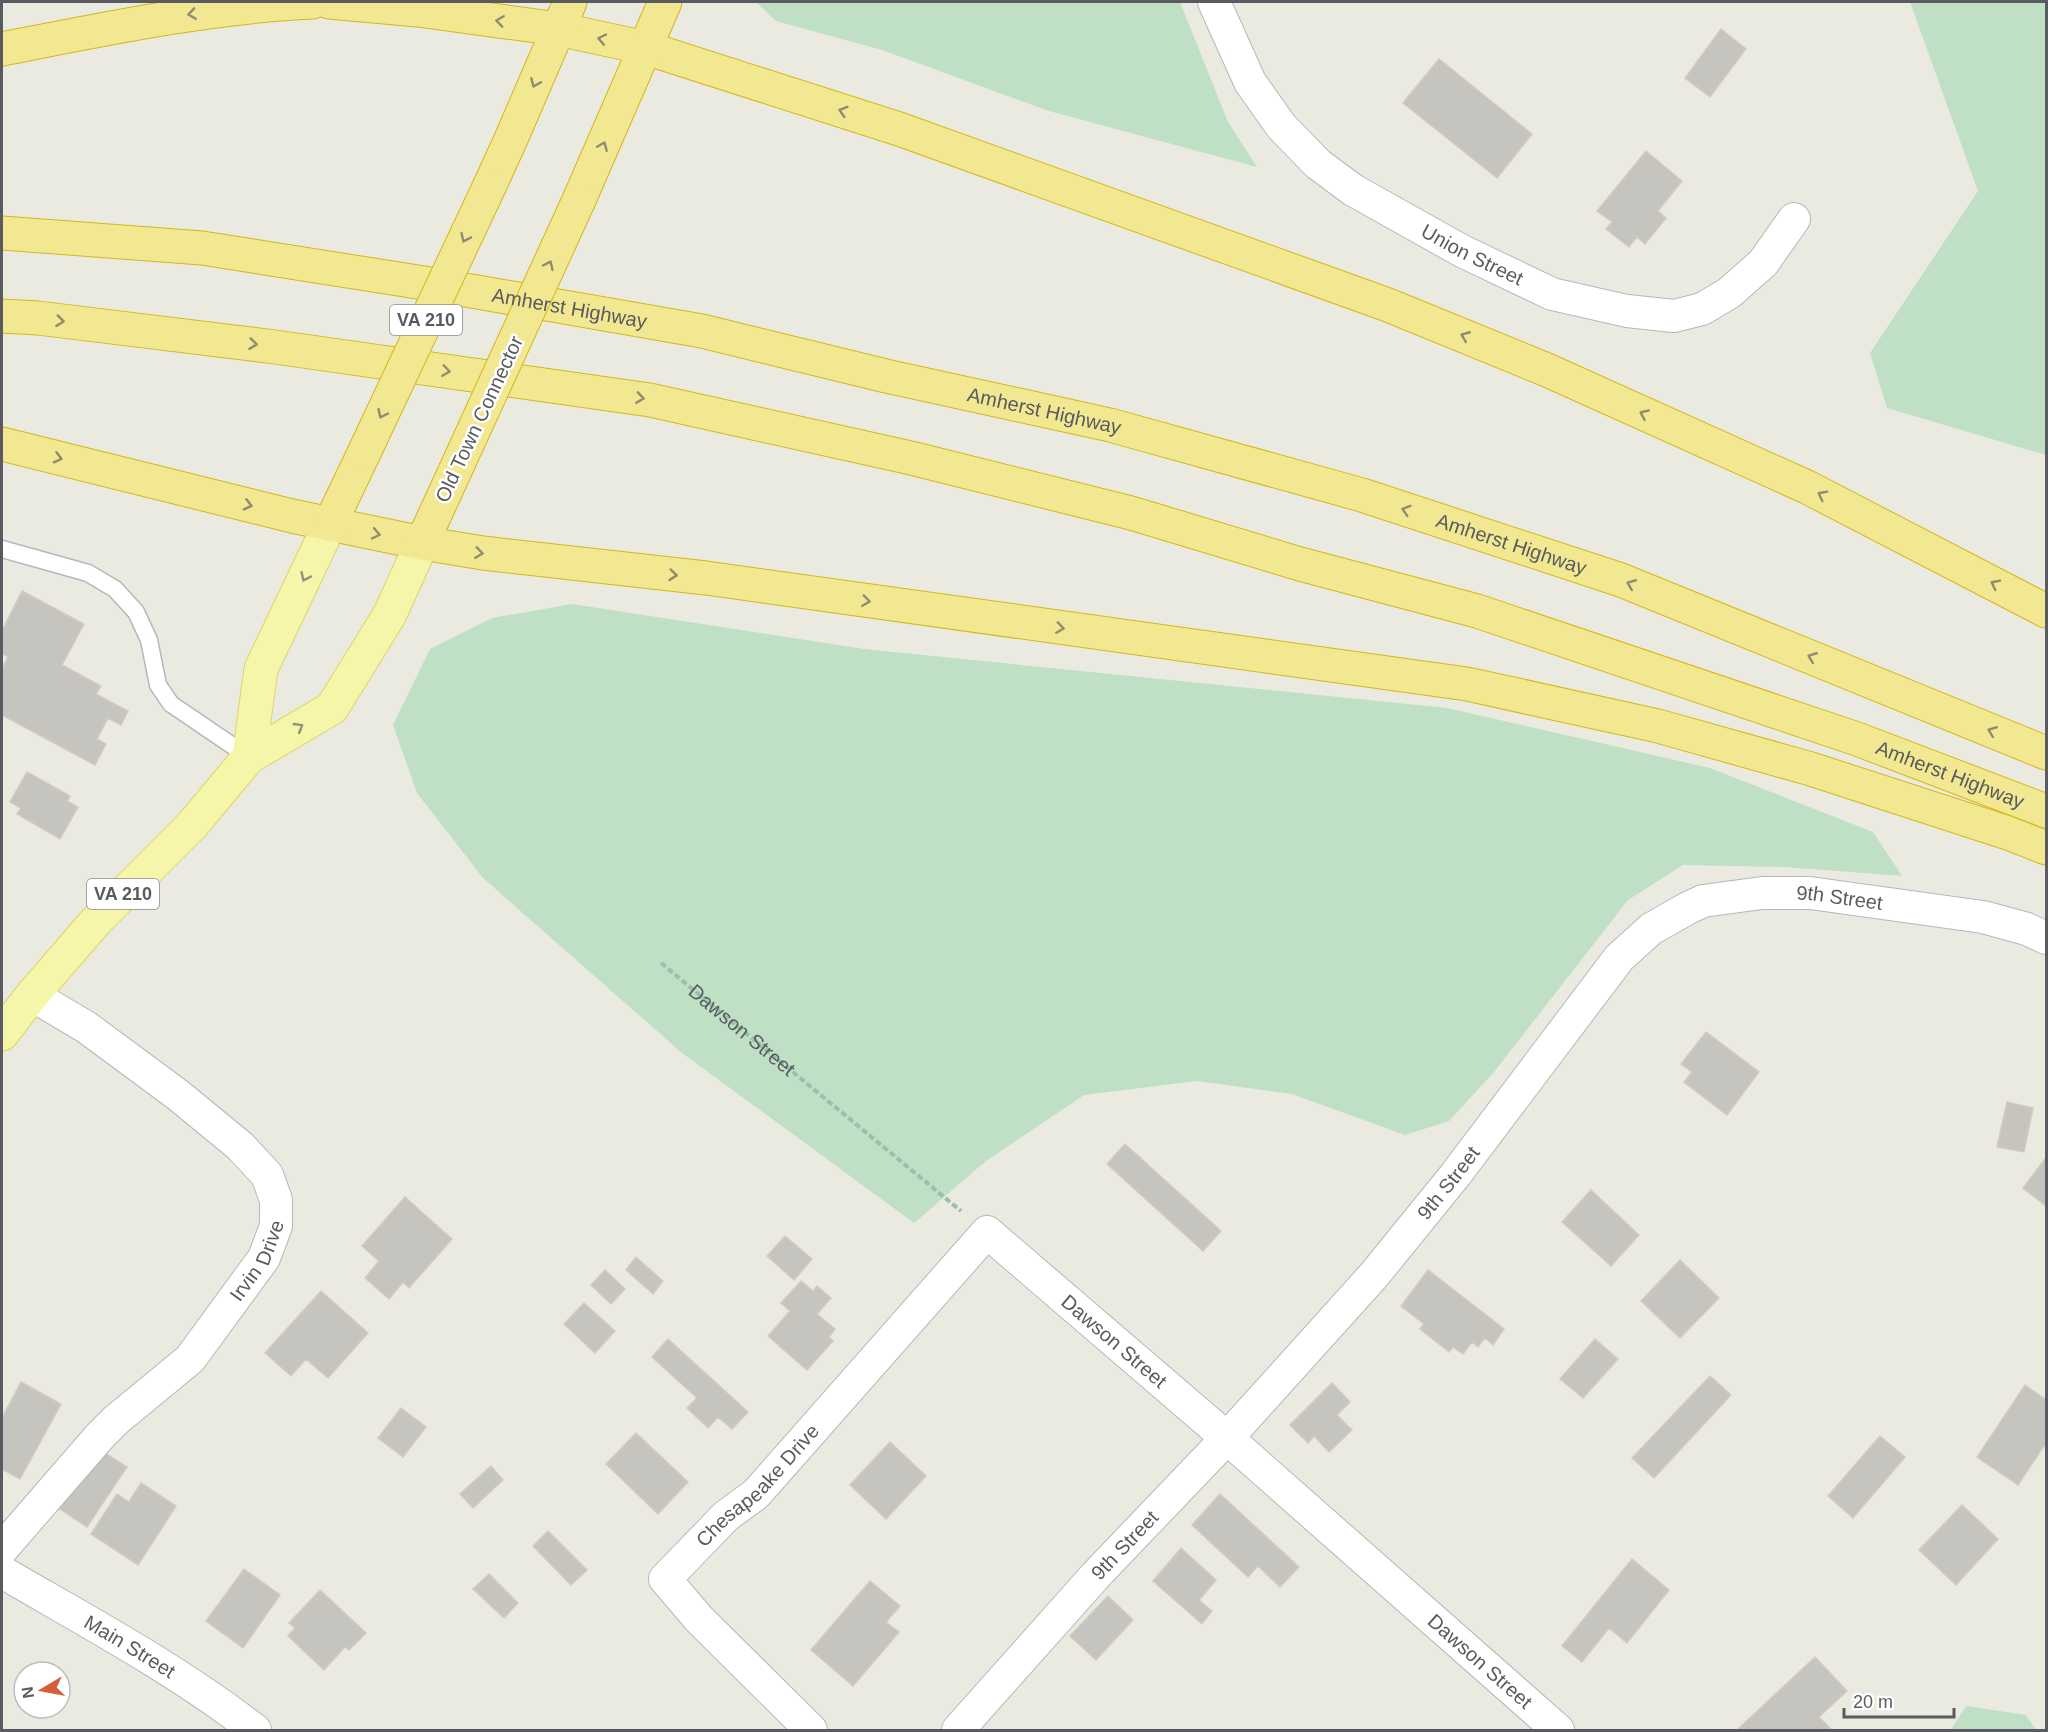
<svg xmlns="http://www.w3.org/2000/svg" width="2048" height="1732" font-family="Helvetica,sans-serif">
  <rect width="100%" height="100%" fill="#ebeae1"/>
  <path fill="#bfe0c4" d="M756,2h424l48,120 29,45 -208,-56 -167,-61 -106,-29z
    M1910,2h136v453l-159,-47 -17,-55 108,-162z
    M572,604l292,45 583,59 263,60 163,64 29,44 -117,-9 -102,-2 -55,35 -134,172 -45,49 -44,14 -113,-41 -95,-13 -113,14 -98,66 -72,62 -232,-170 -199,-175 -66,-85 -24,-68 37,-76 62,-31z
    M1966,1706l60,9 10,15h-85z"/>
  <path fill="#c6c4be" stroke="#cfccc0" stroke-width="1.5" d="M1721,29l25,20 -36,48 -25,-19z
    M1439,59l93,75 -35,44 -94,-75z
    M1646,151l36,30 -24,30 8,7 -21,26 -8,-7 -8,10 -23,-18 6,-7 -15,-11z
    M22,591l62,33 -22,41 39,21 -5,8 32,17 -7,14 -13,-7 -11,21 9,5 -11,21 -93,-50v-46l6,-12 -6,-4v-22z
    M27,772l43,24 -3,5 11,6 -18,32 -43,-25 4,-6 -11,-6z
    M1706,1032l53,40 -32,43 -43,-33 8,-10 -11,-8z
    M2007,1102l26,6 -9,44 -27,-5z
    M1125,1144l96,87 -18,20 -96,-87z
    M2045,1159l1,1v46l-23,-18z
    M1591,1190l48,45 -28,31 -49,-44z
    M405,1197l47,42 -43,49 -6,-6 -14,17 -24,-21 14,-17 -17,-15z
    M785,1236l27,23 -18,21 -27,-24z
    M636,1257l27,24 -10,13 -27,-24z
    M1680,1260l39,38 -39,40 -39,-37z
    M605,1270l20,19 -14,15 -20,-19z
    M1428,1270l76,59 -11,16 -8,-7 -7,9 -6,-5 -9,12 -10,-7 -4,5 -29,-23 4,-5 -23,-18z
    M801,1281l12,10 4,-5 14,12 -14,16 18,15 -6,8 4,4 -26,29 -39,-34 22,-25 -9,-8z
    M321,1291l47,42 -40,45 -22,-19 -15,17 -26,-23z
    M584,1303l31,28 -20,22 -31,-29z
    M668,1339l80,73 -16,17 -14,-12 -10,11 -21,-20 10,-10 -45,-41z
    M1595,1339l23,20 -35,39 -23,-19z
    M1710,1376l21,19 -77,83 -22,-20z
    M21,1382l40,22 -41,75 -18,-10v-51z
    M1332,1383l18,19 -13,13 15,15 -23,22 -15,-16 -6,7 -18,-18z
    M2025,1385l21,15v43l-28,42 -41,-28z
    M401,1408l25,19 -23,30 -25,-19z
    M636,1433l52,49 -30,32 -52,-50z
    M1880,1436l25,21 -52,61 -25,-22z
    M890,1442l36,34 -40,43 -36,-34z
    M102,1451l25,16 -40,60 -33,-22z
    M491,1466l12,14 -30,28 -13,-14z
    M141,1483l35,23 -38,59 -47,-31 26,-40 12,8z
    M1220,1494l79,73 -19,20 -22,-21 -10,11 -56,-52z
    M1962,1505l36,34 -42,46 -37,-35z
    M548,1531l39,39 -16,15 -38,-39z
    M1181,1548l35,32 -17,20 13,11 -10,13 -49,-43z
    M1632,1559l37,31 -42,53 -18,-15 -27,34 -20,-16z
    M244,1569l36,26 -37,53 -37,-27z
    M489,1574l29,29 -14,15 -31,-29z
    M870,1581l30,25 -14,16 13,10 -46,54 -42,-36z
    M320,1590l46,43 -17,17 -4,-3 -21,23 -36,-34 7,-8 -6,-5z
    M1108,1596l25,24 -37,40 -26,-24z
    M1815,1657l32,34 -28,26 13,13h-95z"/>
  <g fill="none" stroke-linecap="round" stroke-linejoin="round">
    <g stroke="#b6b7bc" stroke-width="19">
      <path id="lane" d="M2,549l86,24 27,16 21,23 13,28 9,45 13,19 78,53"/>
    </g>
    <g stroke="#b6b7bc" stroke-width="34">
      <g id="street">
        <path id="s2" d="M1214,2l36,80 31,44 37,38 35,26 109,61 90,43 75,17 47,5 28,-7 27,-16 34,-30 31,-44"/>
        <path id="s3" d="M2,1549l98,-113 16,-16 74,-61 74,-101 12,-32v-26l-9,-25 -27,-29 -62,-51 -92,-68 -54,-32"/>
        <path id="s4" d="M2,1572c86,50 174,97 253,158"/>
        <path id="s5" d="M811,1730l-112,-111 -34,-40 61,-63 30,-22 231,-262 240,206 331,292"/>
        <path id="s6" d="M958,1730l138,-155 131,-137 147,-163 82,-101 163,-216 32,-29 37,-21 15,-7 59,-8h48l173,24 44,12 19,9"/>
      </g>
    </g>
    <g stroke="#e2d263" stroke-width="35">
      <path id="primary" d="M249,757l12,-88 69,-145
        M2,1034l30,-39 65,-75 96,-96 56,-67 83,-49 58,-94 32,-71"/>
    </g>
    <g stroke="#d5b717" stroke-width="35">
      <g id="highway">
        <path d="M329,2l89,8 140,19 88,19 253,81 489,176 159,65 260,117 239,124"/>
        <path d="M2,49c103,-20 206,-42 311,-47"/>
        <path d="M490,185l21,-46 59,-137"/>
        <path d="M579,200l86,-198"/>
        <path id="s7" d="M2,233l200,15 241,38 259,45 184,45 224,49 252,70 259,85 425,173"/>
        <path id="s8" d="M2,316l36,2 237,29 375,53 261,58 220,55 169,51 177,47 380,128 189,72"/>
        <path d="M2,444l290,72 130,27 61,10 223,25 761,106 191,42 153,43 197,64 38,15"/>
        <path d="M330,524l33,-69"/>
        <path d="M422,543l33,-72"/>
      </g>
    </g>
    <path stroke="#9ac0ab" stroke-width="4" stroke-dasharray="6 3" stroke-linecap="butt" id="s1" d="M661,963l300,248"/>
    <use href="#lane" stroke="#fff" stroke-width="16"/>
    <use href="#street" stroke="#fff" stroke-width="32"/>
    <use href="#primary" stroke="#f6f6ab" stroke-width="33"/>
    <use href="#highway" stroke="#f1e891" stroke-width="33"/>
    <g stroke="#d5b717" stroke-width="35" stroke-linecap="butt">
      <path id="highway-bridge" d="M363,455l127,-270
        M455,471l124,-271"/>
    </g>
    <use href="#highway-bridge" stroke="#f1e891" stroke-width="33"/>
  </g>
  <defs><path id="oneway-chevron" d="M-2-3.5L2.5 0L-2 3.5" fill="none" stroke-width="1.6" stroke-linecap="round" stroke-linejoin="round" transform="scale(1.5)"/></defs>
  <g stroke="#8e8c71">
    <use href="#oneway-chevron" transform="translate(192 14) rotate(172)"/>
    <use href="#oneway-chevron" transform="translate(500 21) rotate(-172)"/>
    <use href="#oneway-chevron" transform="translate(602 39) rotate(-168)"/>
    <use href="#oneway-chevron" transform="translate(535 83) rotate(113)"/>
    <use href="#oneway-chevron" transform="translate(843 111) rotate(-162)"/>
    <use href="#oneway-chevron" transform="translate(603 146) rotate(-67)"/>
    <use href="#oneway-chevron" transform="translate(465 238) rotate(115)"/>
    <use href="#oneway-chevron" transform="translate(549 265) rotate(-65)"/>
    <use href="#oneway-chevron" transform="translate(60 321) rotate(7)"/>
    <use href="#oneway-chevron" transform="translate(1465 336) rotate(-158)"/>
    <use href="#oneway-chevron" transform="translate(253 344) rotate(7)"/>
    <use href="#oneway-chevron" transform="translate(446 371) rotate(8)"/>
    <use href="#oneway-chevron" transform="translate(640 398) rotate(8)"/>
    <use href="#oneway-chevron" transform="translate(382 414) rotate(115)"/>
    <use href="#oneway-chevron" transform="translate(1644 414) rotate(-156)"/>
    <use href="#oneway-chevron" transform="translate(58 458) rotate(14)"/>
    <use href="#oneway-chevron" transform="translate(1822 495) rotate(-153)"/>
    <use href="#oneway-chevron" transform="translate(248 505) rotate(14)"/>
    <use href="#oneway-chevron" transform="translate(1406 510) rotate(-162)"/>
    <use href="#oneway-chevron" transform="translate(376 534) rotate(12)"/>
    <use href="#oneway-chevron" transform="translate(479 553) rotate(8)"/>
    <use href="#oneway-chevron" transform="translate(673 575) rotate(6)"/>
    <use href="#oneway-chevron" transform="translate(1631 584) rotate(-158)"/>
    <use href="#oneway-chevron" transform="translate(1995 584) rotate(-153)"/>
    <use href="#oneway-chevron" transform="translate(866 601) rotate(8)"/>
    <use href="#oneway-chevron" transform="translate(1060 628) rotate(8)"/>
    <use href="#oneway-chevron" transform="translate(1812 657) rotate(-158)"/>
    <use href="#oneway-chevron" transform="translate(1992 731) rotate(-158)"/>
  </g>
  <g stroke="#90917a">
    <use href="#oneway-chevron" transform="translate(305 577) rotate(115)"/>
    <use href="#oneway-chevron" transform="translate(299 727) rotate(-31)"/>
  </g>
  <g text-anchor="middle" dominant-baseline="central" stroke-width="5" stroke-linejoin="round" paint-order="stroke">
    <g fill="#fff" stroke="#8b8c90" stroke-width="1.5">
      <rect x="390" y="305" width="72" height="30" rx="4.5"/>
      <rect x="87" y="879" width="72" height="30" rx="4.5"/>
    </g>
    <g font-size="18" font-weight="bold" fill="#595b60">
      <text x="426" y="320">VA 210</text>
      <text x="123" y="894">VA 210</text>
    </g>
    <g font-size="20" fill="#595b60" stroke="#fff">
      <text stroke="none"><textPath href="#s2" startOffset="374">Union Street</textPath></text>
      <text stroke="none"><textPath href="#s7" startOffset="573">Amherst Highway</textPath></text>
      <text stroke="none"><textPath href="#s7" startOffset="1059">Amherst Highway</textPath></text>
      <text transform="translate(479 419) rotate(-65)">Old Town Connector</text>
      <text stroke="none"><textPath href="#s7" startOffset="1545">Amherst Highway</textPath></text>
      <text stroke="none"><textPath href="#s8" startOffset="2008">Amherst Highway</textPath></text>
      <text stroke="none"><textPath href="#s6" startOffset="1257">9th Street</textPath></text>
      <text stroke="none"><textPath href="#s1" startOffset="105">Dawson Street</textPath></text>
      <text stroke="none"><textPath href="#s6" startOffset="735">9th Street</textPath></text>
      <text stroke="none"><textPath href="#s3" startOffset="388">Irvin Drive</textPath></text>
      <text stroke="none"><textPath href="#s5" startOffset="852">Dawson Street</textPath></text>
      <text stroke="none"><textPath href="#s5" startOffset="342">Chesapeake Drive</textPath></text>
      <text stroke="none"><textPath href="#s6" startOffset="249">9th Street</textPath></text>
      <text stroke="none"><textPath href="#s4" startOffset="148">Main Street</textPath></text>
      <text stroke="none"><textPath href="#s5" startOffset="1338">Dawson Street</textPath></text>
    </g>
  </g>
  <rect width="2048" height="1732" fill="none" stroke="#595b60" stroke-width="6"/>
  <g transform="translate(42 1690) rotate(260)"><circle r="28" fill="#ffffff" stroke="#bdbdbf" stroke-width="1.5"/>
  <path d="M0-4.5L10 22L0 15L-10 22Z" fill="#d65f3b"/>
  <text y="-9" font-size="16" font-weight="bold" text-anchor="middle" fill="#595b60">N</text>
  </g>
  <path d="M1844 1708v9h110v-9" fill="none" stroke="#595b60" stroke-width="3"/>
  <text x="1853" y="1708" font-size="18" fill="#595b60" stroke="#ffffff" stroke-width="4.5" paint-order="stroke">20 m</text>
</svg>
